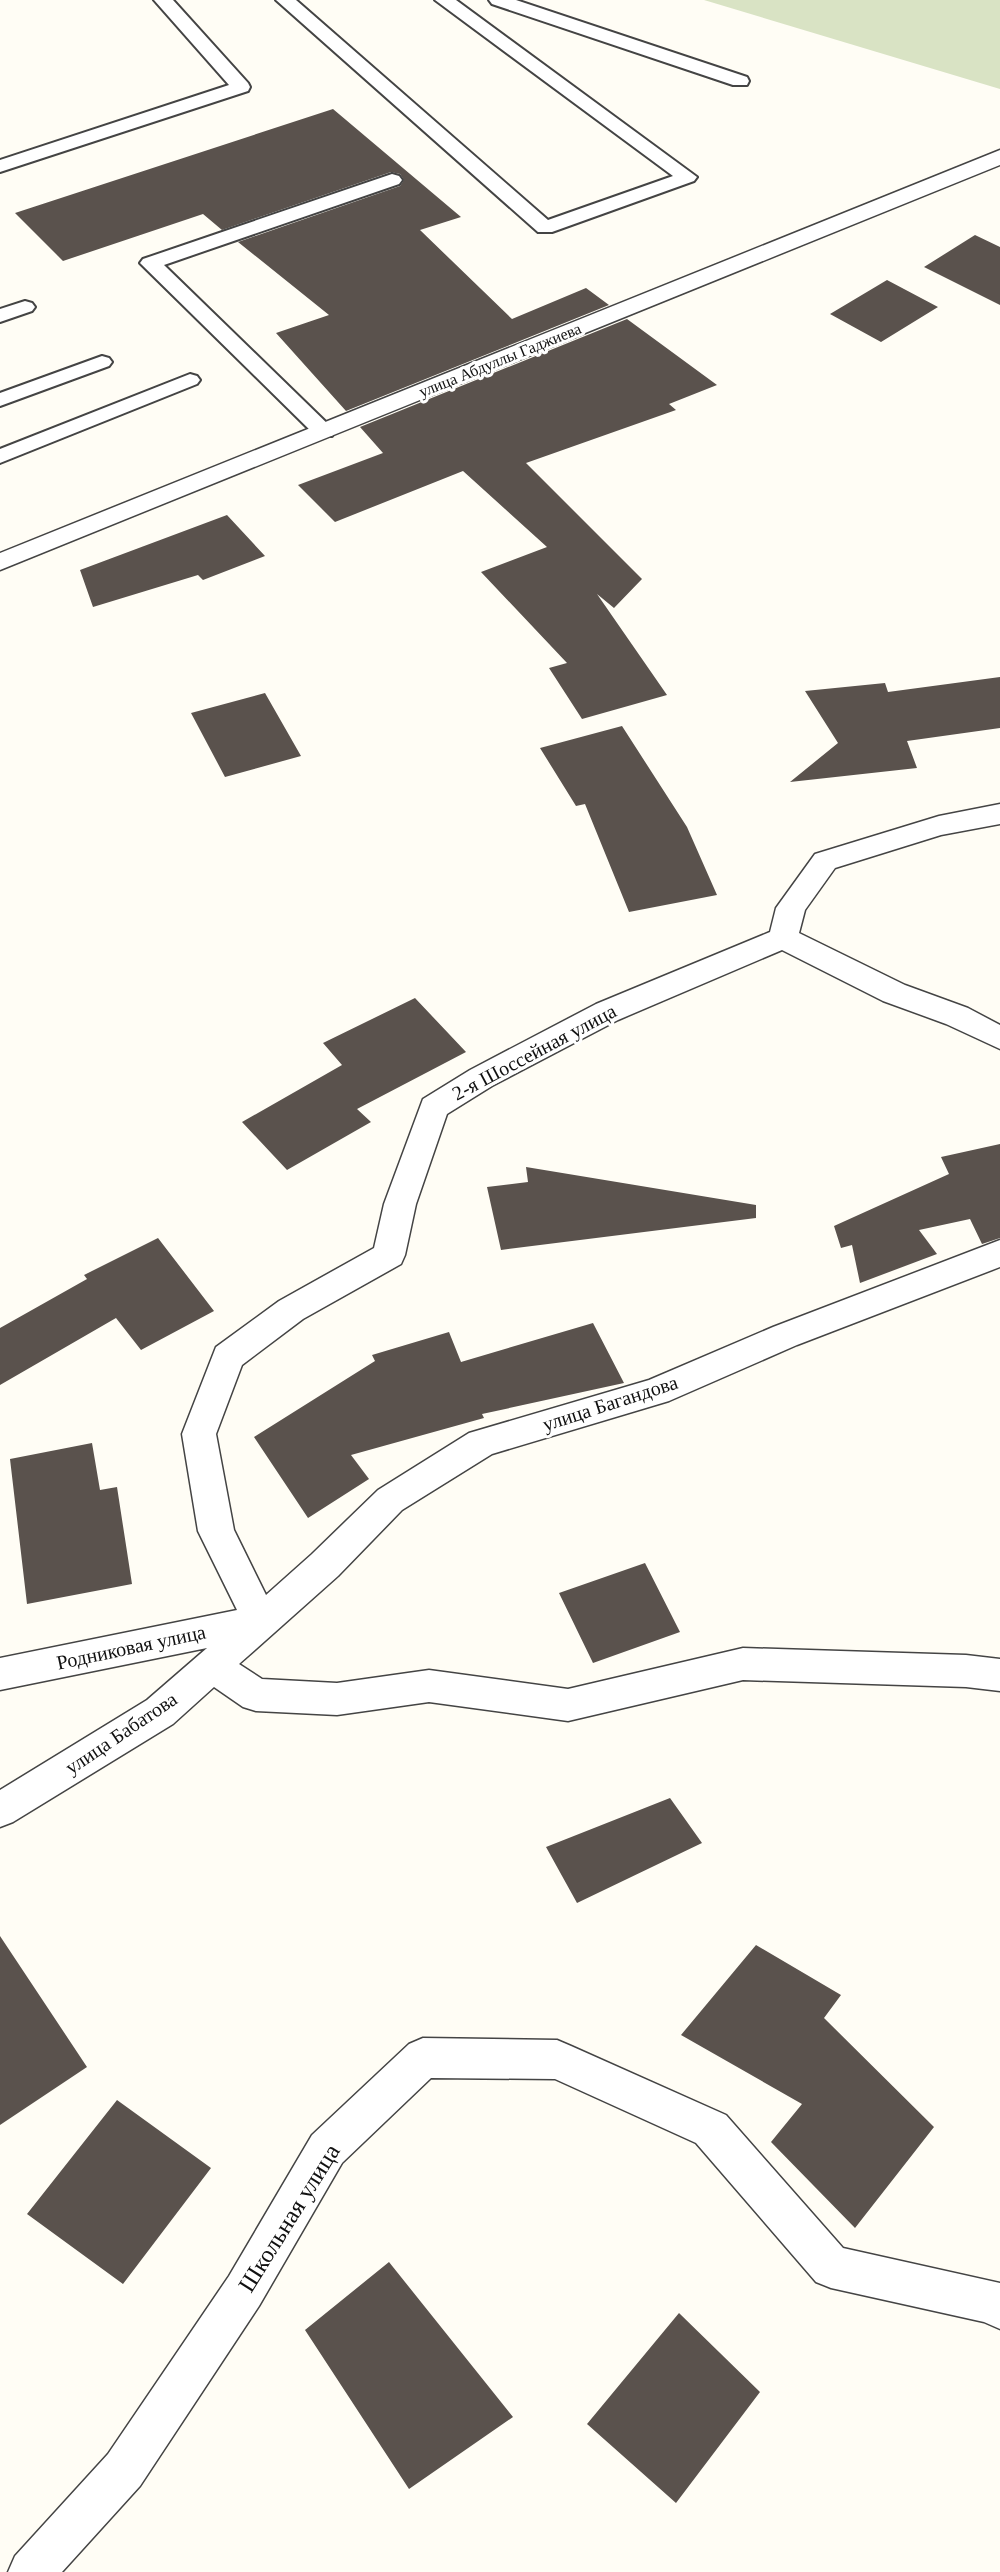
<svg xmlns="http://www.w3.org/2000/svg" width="1000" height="2572" font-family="'Times New Roman',serif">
  <rect width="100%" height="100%" fill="#fffdf5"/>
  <path fill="#d9e3c4" d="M704,0h296v89z"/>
  <path fill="#5a524d" d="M333,109l128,108 -41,13 92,89 74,-31 23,17 -263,106 -70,-78 53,-18 -91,-73 162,-56 4,-6 -4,-6 -9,-2 -169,58 -19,-16 -140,47 -48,-48z
    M975,235l25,12v58l-76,-38z
    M887,280l51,27 -57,35 -51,-28z
    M627,319l90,66 -48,19 7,6 -150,53 116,116 -28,29 -17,-14 70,101 -85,24 -33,-51 18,-5 -86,-91 66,-25 -84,-76 -128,51 -37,-37 85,-32 -23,-26z
    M227,515l38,41 -62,24 -5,-5 -105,32 -13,-37z
    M1000,677v51l-93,13 10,27 -127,14 48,-39 -33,-52 80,-8 3,9z
    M265,693l36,63 -76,21 -34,-64z
    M622,726l65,101 30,68 -88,17 -44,-108 -9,2 -36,-58z
    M415,998l51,54 -109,57 14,13 -84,48 -45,-48 100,-57 -19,-22z
    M1000,1144v94l-18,6 -12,-25 -51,11 18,24 -77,29 -8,-38 -11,3 -7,-22 115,-52 -8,-17z
    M526,1167l230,38v13l-255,32 -14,-63 41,-5z
    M158,1238l56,73 -73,39 -25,-32 -116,67v-57l87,-49 -3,-4z
    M593,1323l31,60 -142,31 2,4 -133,37 18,24 -61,39 -54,-81 121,-76 -3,-6 77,-23 12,30z
    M92,1443l8,47 17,-3 15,97 -105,20 -17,-145z
    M645,1563l35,69 -87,31 -34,-70z
    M670,1798l32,45 -125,60 -31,-56z
    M0,1936l87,131 -87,58z
    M756,1945l85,50 -17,23 110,109 -79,101 -84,-86 31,-38 -121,-69z
    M117,2100l94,68 -88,116 -96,-70z
    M389,2262l124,155 -104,72 -104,-159z
    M679,2313l81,79 -84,111 -89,-79z"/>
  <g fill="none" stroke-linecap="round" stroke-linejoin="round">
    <g stroke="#444" stroke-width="4">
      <path id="lane" d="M154,0h19l75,83 2,4 -2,4 -248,81v-12l229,-75z
        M276,0h20l252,220 125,-44 -238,-176h21l241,177 -3,4 -142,51h-14z
        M489,0h27l231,77 2,4 -2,4h-14l-241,-81z
        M392,174l7,2 3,4 -3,4 -235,81 171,166 -3,5h-16l-176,-173 3,-4z
        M25,301l7,2 3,4 -3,4 -32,11v-13z
        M102,356l7,2 3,4 -3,4 -109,40v-13z
        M190,374l7,2 3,4 -3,4 -197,79v-14z"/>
    </g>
    <g stroke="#444" stroke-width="3">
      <path id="street" d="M1000,150v15l-1000,405v-17z
        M1000,804v20l-59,11 -106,33 -30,42 -6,23 106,52 63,23 32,17v24l-54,-25 -63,-23 -101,-51 -164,70 -126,66 -45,28 -31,90 -11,51 -4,9 -98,55 -61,46 -26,69 18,96 32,65 46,-41 66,-64 91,-57 180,-53 124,-53 227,-87v27l-203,78 -128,56 -177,53 -90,56 -64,66 -99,88 23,15 75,4 92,-13 139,19 175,-41 223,7 34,4v32l-34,-4 -223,-7 -175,41 -139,-19 -92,13 -81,-4 -13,-4 -29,-20 -41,37 -160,98 -13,5v-37l147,-90 60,-52 -207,42v-32l237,-48 -39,-79 -16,-97 34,-87 63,-46 95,-53 10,-44 39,-105 47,-29 126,-66 174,-72 6,-24 39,-54 124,-38z
        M423,2038l134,2 14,6 155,69 117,133 157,35v46l-16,-7 -153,-34 -15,-6 -120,-139 -141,-64 -124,-1 -89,85 -83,143 -119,180 -78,86h-54l7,-16 93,-102 121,-178 83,-141 97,-91z"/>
    </g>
    <use href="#lane" fill="#fff" fill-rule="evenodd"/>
    <use href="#street" fill="#fff" fill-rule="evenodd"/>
  </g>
  <g text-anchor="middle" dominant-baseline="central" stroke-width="6" stroke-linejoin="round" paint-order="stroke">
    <g font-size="16" fill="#111" stroke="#fff">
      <text transform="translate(500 360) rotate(-22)">улица Абдуллы Гаджиева</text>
    </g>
    <g font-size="20" fill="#111" stroke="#fff">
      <text transform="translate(534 1052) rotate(-28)">2-я Шоссейная улица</text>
      <text transform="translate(610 1403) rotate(-18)">улица Багандова</text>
      <text transform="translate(131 1647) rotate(-12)">Родниковая улица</text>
      <text transform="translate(121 1733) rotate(-34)">улица Бабатова</text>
    </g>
    <g font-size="24" fill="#111" stroke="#fff">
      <text transform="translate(289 2218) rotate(-58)">Школьная улица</text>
    </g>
  </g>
</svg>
